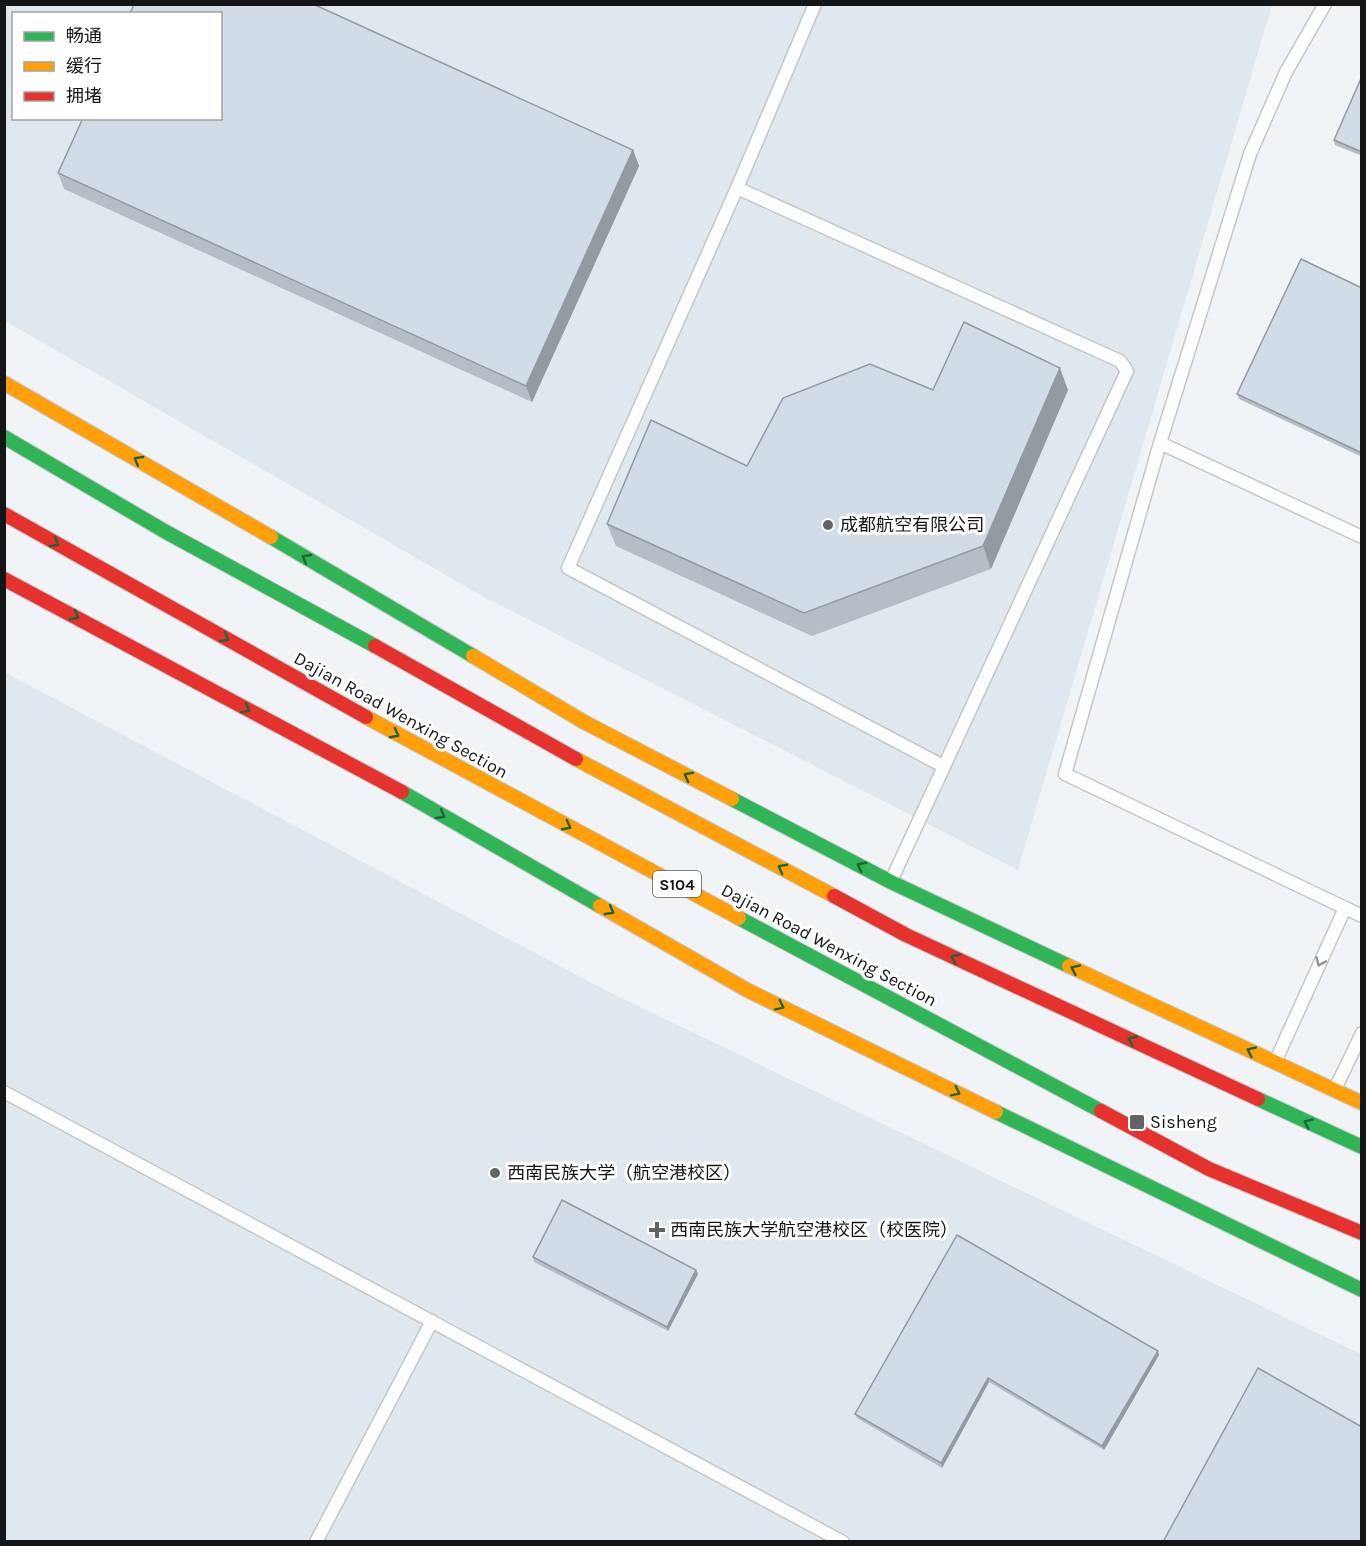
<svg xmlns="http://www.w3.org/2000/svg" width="1366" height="1546" font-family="Karla,'Noto Sans SC',sans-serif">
  <rect width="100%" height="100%" fill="#f1f4f6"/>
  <path fill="#e0e8ef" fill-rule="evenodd" d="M5,5h1267l-254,865 -534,-273 -479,-276zM14,14h206v104h-206z
    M4,672l605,320 752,362v187h-1356z"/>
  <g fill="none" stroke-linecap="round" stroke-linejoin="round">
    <g stroke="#c4c6c8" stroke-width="15">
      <path id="lane" d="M1325,4l-39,68 -36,82 -90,289 -95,331 297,142
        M737,188l78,-184
        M1160,443l202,94
        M891,881l236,-510 -7,-10 -383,-173 -169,380 375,198
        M1276,1060l69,-152
        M1335,1089l27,-56
        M4,1092l839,450
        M316,1542l116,-221"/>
    </g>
    <g stroke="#c4c6c8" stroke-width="16">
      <path id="fast" d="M4,437l162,95 209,114
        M271,537l202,119
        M402,792l198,114
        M732,799l159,83 178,84
        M739,918l362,193
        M1258,1099l104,48
        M996,1112l366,178"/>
    </g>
    <g stroke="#c4c6c8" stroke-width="16">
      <path id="slow" d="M4,383l267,154
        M473,656l111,66 148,77
        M366,717l373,201
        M576,759l258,137
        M600,906l147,84 249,122
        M1069,966l293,137"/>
    </g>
    <g stroke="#c4c6c8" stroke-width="16">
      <path id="jam" d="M4,514l362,203
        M4,579l398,213
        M375,646l201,113
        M834,896l72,39 352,164
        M1101,1111l108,58 153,64"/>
    </g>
    <use href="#lane" stroke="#fdfdfe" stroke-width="12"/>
    <use href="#fast" stroke="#30b455" stroke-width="14"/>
    <use href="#slow" stroke="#ff9f0a" stroke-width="14"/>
    <use href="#jam" stroke="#e5322d" stroke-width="14"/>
  </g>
  <path fill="#b5bdc6" d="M1362,76v80l-27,-11 -1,-5z
    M633,150l6,16 -107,236 -468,-213 -6,-16z
    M1362,288v169l-123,-58 -2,-5z
    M1068,390l-77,179 -179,67 -196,-90 -9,-22 140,-58z
    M957,1235l202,120 -55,95 -115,-68 -47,86 -85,-50 -2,-4z
    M533,1257l163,13 2,4 -30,57 -134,-69z"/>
  <path fill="#939aa1" d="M633,150l6,16 -107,236 -6,-16z
    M1060,368l8,22 -77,179 -8,-23z
    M696,1270l2,4 -30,57 -1,-4z
    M1158,1351l1,4 -55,95 -2,-4z
    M988,1378l1,4 -47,86 -1,-5z"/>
  <path fill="#d2dce6" stroke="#939aa1" stroke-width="1.5" d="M134,4h179l320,146 -107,236 -468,-213 25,-55h137v-104h-90z
    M1362,76v76l-28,-12z
    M1301,259l61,29v165l-125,-59z
    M964,322l96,46 -77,178 -179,67 -197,-89 44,-104 96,46 36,-68 87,-34 63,26z
    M562,1200l134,70 -29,57 -134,-70z
    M957,1235l201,116 -56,95 -114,-68 -47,85 -86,-49z
    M1258,1368l104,59v115h-199z"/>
  <defs><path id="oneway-chevron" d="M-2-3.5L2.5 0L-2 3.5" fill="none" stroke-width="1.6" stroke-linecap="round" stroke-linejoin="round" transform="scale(1.5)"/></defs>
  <g stroke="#226436">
    <use href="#oneway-chevron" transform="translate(138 460) rotate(-150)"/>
    <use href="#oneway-chevron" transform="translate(55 543) rotate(30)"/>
    <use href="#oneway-chevron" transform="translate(306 558) rotate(-150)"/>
    <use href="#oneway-chevron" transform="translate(75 616) rotate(28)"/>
    <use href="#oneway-chevron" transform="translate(225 638) rotate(29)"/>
    <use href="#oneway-chevron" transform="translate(246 709) rotate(28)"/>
    <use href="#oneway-chevron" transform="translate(395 734) rotate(28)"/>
    <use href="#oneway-chevron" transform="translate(688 776) rotate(-152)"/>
    <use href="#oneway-chevron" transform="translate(441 815) rotate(30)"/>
    <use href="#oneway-chevron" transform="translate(567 826) rotate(28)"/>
    <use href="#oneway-chevron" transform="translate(861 866) rotate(-152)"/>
    <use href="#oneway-chevron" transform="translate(782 868) rotate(-152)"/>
    <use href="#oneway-chevron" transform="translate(610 911) rotate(30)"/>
    <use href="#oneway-chevron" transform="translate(955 958) rotate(-155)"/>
    <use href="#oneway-chevron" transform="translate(1075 969) rotate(-155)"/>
    <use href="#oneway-chevron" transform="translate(780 1006) rotate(26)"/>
    <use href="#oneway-chevron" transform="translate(1132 1040) rotate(-155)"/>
    <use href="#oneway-chevron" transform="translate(1251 1051) rotate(-155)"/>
    <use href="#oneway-chevron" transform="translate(956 1092) rotate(26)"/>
    <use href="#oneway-chevron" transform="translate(1308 1123) rotate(-155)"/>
  </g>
  <use stroke="#949596" href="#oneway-chevron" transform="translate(1320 962) rotate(114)"/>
  <g fill="#616365" stroke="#fff" stroke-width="2">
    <circle cx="828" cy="525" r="6"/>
    <rect x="1129" y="1114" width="16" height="16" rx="3"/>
    <circle cx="495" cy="1173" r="6"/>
    <path d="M654 1221h6v6h6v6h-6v6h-6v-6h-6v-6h6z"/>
  </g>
  <g text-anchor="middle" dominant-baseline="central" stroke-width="6" stroke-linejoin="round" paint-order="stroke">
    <rect fill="#fff" stroke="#5a5b5d" stroke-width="1.5" x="653" y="871" width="48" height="26" rx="4.5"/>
    <g font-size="16" font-weight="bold" fill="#141517">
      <text x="677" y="884">S104</text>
    </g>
    <g font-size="18" fill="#141517" stroke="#fff" text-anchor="start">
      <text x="840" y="525">成都航空有限公司</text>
      <text x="1150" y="1122">Sisheng</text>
      <text x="507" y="1173">西南民族大学（航空港校区）</text>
      <text x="670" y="1230">西南民族大学航空港校区（校医院）</text>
    </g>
    <g font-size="18" fill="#141517" stroke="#fff">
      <text transform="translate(401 715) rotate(29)">Dajian Road Wenxing Section</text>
      <text transform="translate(829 945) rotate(28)">Dajian Road Wenxing Section</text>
    </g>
  </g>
  <rect width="1366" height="1546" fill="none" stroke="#141517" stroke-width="12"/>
  <rect x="12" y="12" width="210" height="108" fill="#ffffff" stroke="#a1a1a2" stroke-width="1.5"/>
  <rect x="24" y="32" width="30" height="9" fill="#30b455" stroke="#a1a1a2" stroke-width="1.5"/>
  <text x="66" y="42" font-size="18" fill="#141517">畅通</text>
  <rect x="24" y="62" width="30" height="9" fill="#ff9f0a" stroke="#a1a1a2" stroke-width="1.5"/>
  <text x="66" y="72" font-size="18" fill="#141517">缓行</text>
  <rect x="24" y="92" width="30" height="9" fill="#e5322d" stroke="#a1a1a2" stroke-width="1.5"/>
  <text x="66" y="102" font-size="18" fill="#141517">拥堵</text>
</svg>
